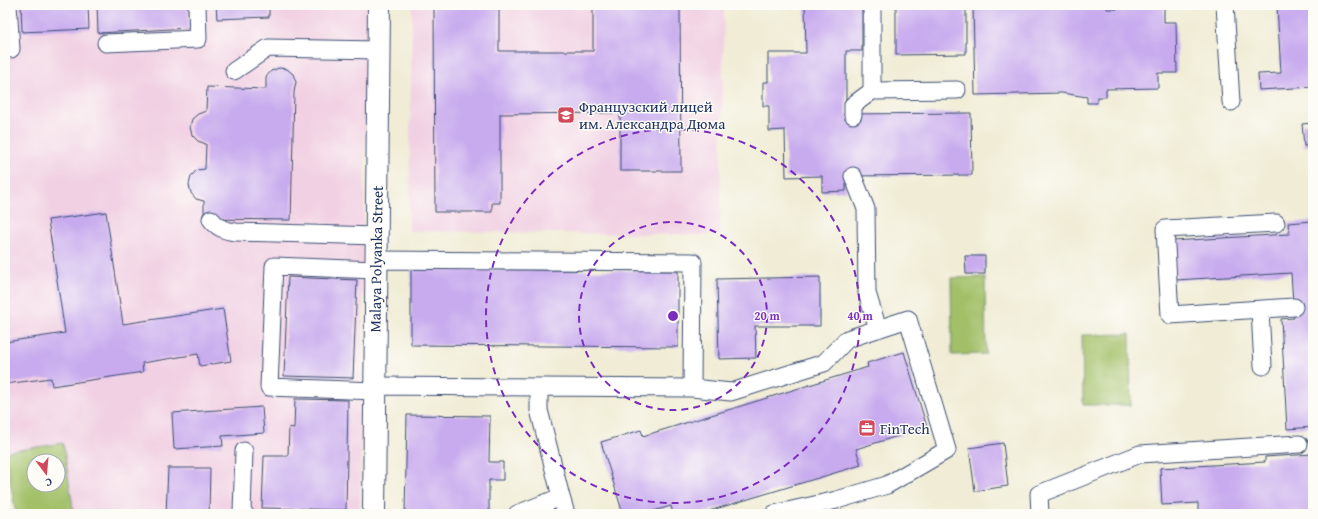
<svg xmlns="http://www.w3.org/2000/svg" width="1318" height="519" font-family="'Gentium Book Plus',serif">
  <rect width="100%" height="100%" fill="#fdfcf7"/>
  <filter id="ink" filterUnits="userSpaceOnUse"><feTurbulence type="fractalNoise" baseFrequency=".025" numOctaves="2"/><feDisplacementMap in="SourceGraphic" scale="8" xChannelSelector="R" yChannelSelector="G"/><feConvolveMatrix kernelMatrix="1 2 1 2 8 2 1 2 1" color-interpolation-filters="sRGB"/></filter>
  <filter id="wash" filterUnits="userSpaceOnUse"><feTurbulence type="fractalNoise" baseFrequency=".012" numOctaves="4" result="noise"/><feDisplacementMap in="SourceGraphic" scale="16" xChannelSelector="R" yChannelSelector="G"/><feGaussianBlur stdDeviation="0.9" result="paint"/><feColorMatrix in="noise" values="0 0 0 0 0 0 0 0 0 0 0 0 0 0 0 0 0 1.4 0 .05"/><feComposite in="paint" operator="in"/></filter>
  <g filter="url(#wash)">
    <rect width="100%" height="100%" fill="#f0ecd5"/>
    <path fill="#f1d0e3" d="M5,5h362l-7,509h-286l-12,-71 -57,10z
      M412,5h312l-4,230 -311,-4z"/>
    <path fill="#a2c067" stroke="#5e7862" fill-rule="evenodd" d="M985,277l1,77 -34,1 -1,-77z
      M1130,334l1,71h-48l-1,-70z
      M63,443l11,71h-58l-11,-62zM34,461h24v24h-24z"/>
    <g id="blocks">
      <path fill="#c8abee" d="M21,5h67l1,24 -67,3z
        M97,5h91l1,23 -91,5z
        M216,5h53v12l-52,2z
        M434,5h65v46h94v-46h87l1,166h-61v-58l-120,1v89h-8v9h-57z
        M805,5h57v46h-16v63l125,-1 1,62 -126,1v15l-24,1v-16l-36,1 -1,-47 -16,1v-25h-6v-24h5v-29h38z
        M896,5h70v49l-70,1z
        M973,5h134v4h10v-4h47v17h12l1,51h-19v15l-52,1v8h-9v6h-10v-6l-25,-4 -87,2z
        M1277,5h36v82l-54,3 -1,-16 23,-1z
        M279,68l8,1 6,5 3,8 -2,10 -3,128 -87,-1v-18l-8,-2 -5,-6 -2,-8 2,-9 6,-6 8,-1 1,-25 -8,-3 -6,-6 -2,-8 2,-8 6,-5 8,-3 1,-24 59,2v-12l5,-6z
        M1313,123v23h-9l-2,-22z
        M106,212l17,112 100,-15 8,52 -31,5 -2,-12 -56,9 1,9 -91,14 -1,-8 -46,6v-42l60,-9 -17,-113z
        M1313,221v206l-26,2 -6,-110 13,-1 -3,-45 -115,7 -3,-39 116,-7 -1,-11z
        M965,256h20v18h-19z
        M411,269l267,2v76l-267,-2z
        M288,277l69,3 -4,98 -69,-2z
        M820,277v49h-65l1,32 -37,1 -2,-80z
        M904,352l23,75 -71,22 5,16 -162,49h-26l-2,-8 -28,8h-20l-22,-72 40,-12 2,6 225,-69 -1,-4z
        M295,399l53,1 -2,110 -84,-2 2,-52h24l1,-29 5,1z
        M262,407l2,26 -42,3 1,10 -49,3 -2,-36z
        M407,415l83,1 -1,46h14v18h-14v34h-84z
        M1003,443l5,43 -33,5 -6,-43z
        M1313,454v60h-115v-11l-36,2 -2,-37 105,-6v-5z
        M168,468h42l-1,46h-43z"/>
    </g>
  </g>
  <g filter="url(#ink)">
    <use href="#blocks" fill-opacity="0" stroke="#3b4b70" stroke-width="1"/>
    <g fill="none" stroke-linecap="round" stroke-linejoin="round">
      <g stroke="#3b4b70" stroke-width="19">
        <path id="lane" d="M8,5l3,44
          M1225,5l6,97
          M106,43l92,-4 -1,-34
          M234,71l34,-23 111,2
          M872,91l85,-1
          M853,115v-10l19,-14v-86
          M853,176l13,33 1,84 11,36
          M211,219c6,9 15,12 25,13l141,4
          M1276,223l-111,6 5,86 124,-8
          M1260,310l3,56
          M375,386l317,2 1,-126 -317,-2
          M539,387v23l22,87
          M692,388l39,4 93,-29 23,-24 61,-20 39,131 -60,35 -50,15 -63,14
          M375,391l-106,-4 5,-121 102,4
          M244,451l-2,62 3,1
          M517,514l44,-17 5,17
          M1040,514l-1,-20 101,-40 159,-10"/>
      </g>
      <g stroke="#3b4b70" stroke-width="24">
        <path id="street" d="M374,514l5,-509"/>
      </g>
      <use href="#lane" stroke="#fff" stroke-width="17"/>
      <use href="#street" stroke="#fff" stroke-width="22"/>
    </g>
  </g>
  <g fill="none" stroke="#7b2cbf" stroke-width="2" stroke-dasharray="7 5">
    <circle cx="673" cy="316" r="94"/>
    <circle cx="673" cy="316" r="187"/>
  </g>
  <defs>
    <g id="school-square" transform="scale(0.9)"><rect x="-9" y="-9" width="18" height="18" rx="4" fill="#d1495b" stroke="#fdfcf7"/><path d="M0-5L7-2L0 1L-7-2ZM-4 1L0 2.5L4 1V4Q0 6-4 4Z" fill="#fff"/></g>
    <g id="office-square" transform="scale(0.9)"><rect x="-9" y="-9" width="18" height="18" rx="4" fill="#d1495b" stroke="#fdfcf7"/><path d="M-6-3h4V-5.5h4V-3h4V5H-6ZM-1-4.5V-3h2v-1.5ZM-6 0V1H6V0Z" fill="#fff"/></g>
  </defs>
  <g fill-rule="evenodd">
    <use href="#school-square" x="566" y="115"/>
    <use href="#office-square" x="867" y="428"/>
  </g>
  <g text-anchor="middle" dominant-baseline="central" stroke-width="3" stroke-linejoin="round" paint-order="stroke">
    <g font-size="15" fill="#1b2f5e" stroke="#fdfcf7" text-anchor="start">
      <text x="579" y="106">Французский лицей<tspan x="579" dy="17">им. Александра Дюма</tspan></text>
      <text x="880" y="428">FinTech</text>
    </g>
    <g font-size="15" fill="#1b2f5e" stroke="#fdfcf7">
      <text transform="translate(376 259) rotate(-89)">Malaya Polyanka Street</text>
    </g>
  </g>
  <circle cx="673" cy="316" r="6" fill="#7b2cbf" stroke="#fdfcf7" stroke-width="2"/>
  <g font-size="12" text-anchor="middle" font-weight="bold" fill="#7b2cbf" stroke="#fdfcf7" stroke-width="3" stroke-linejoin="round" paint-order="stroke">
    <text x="767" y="320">20 m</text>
    <text x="860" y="320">40 m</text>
  </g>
  <rect width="1318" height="519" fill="none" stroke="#fdfcf7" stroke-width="20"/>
  <g transform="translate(46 473) rotate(164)"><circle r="19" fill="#fdfcf7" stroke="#a3aaba"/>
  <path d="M0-3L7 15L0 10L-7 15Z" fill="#d1495b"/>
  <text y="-6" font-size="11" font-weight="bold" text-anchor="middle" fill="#1b2f5e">С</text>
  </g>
</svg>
